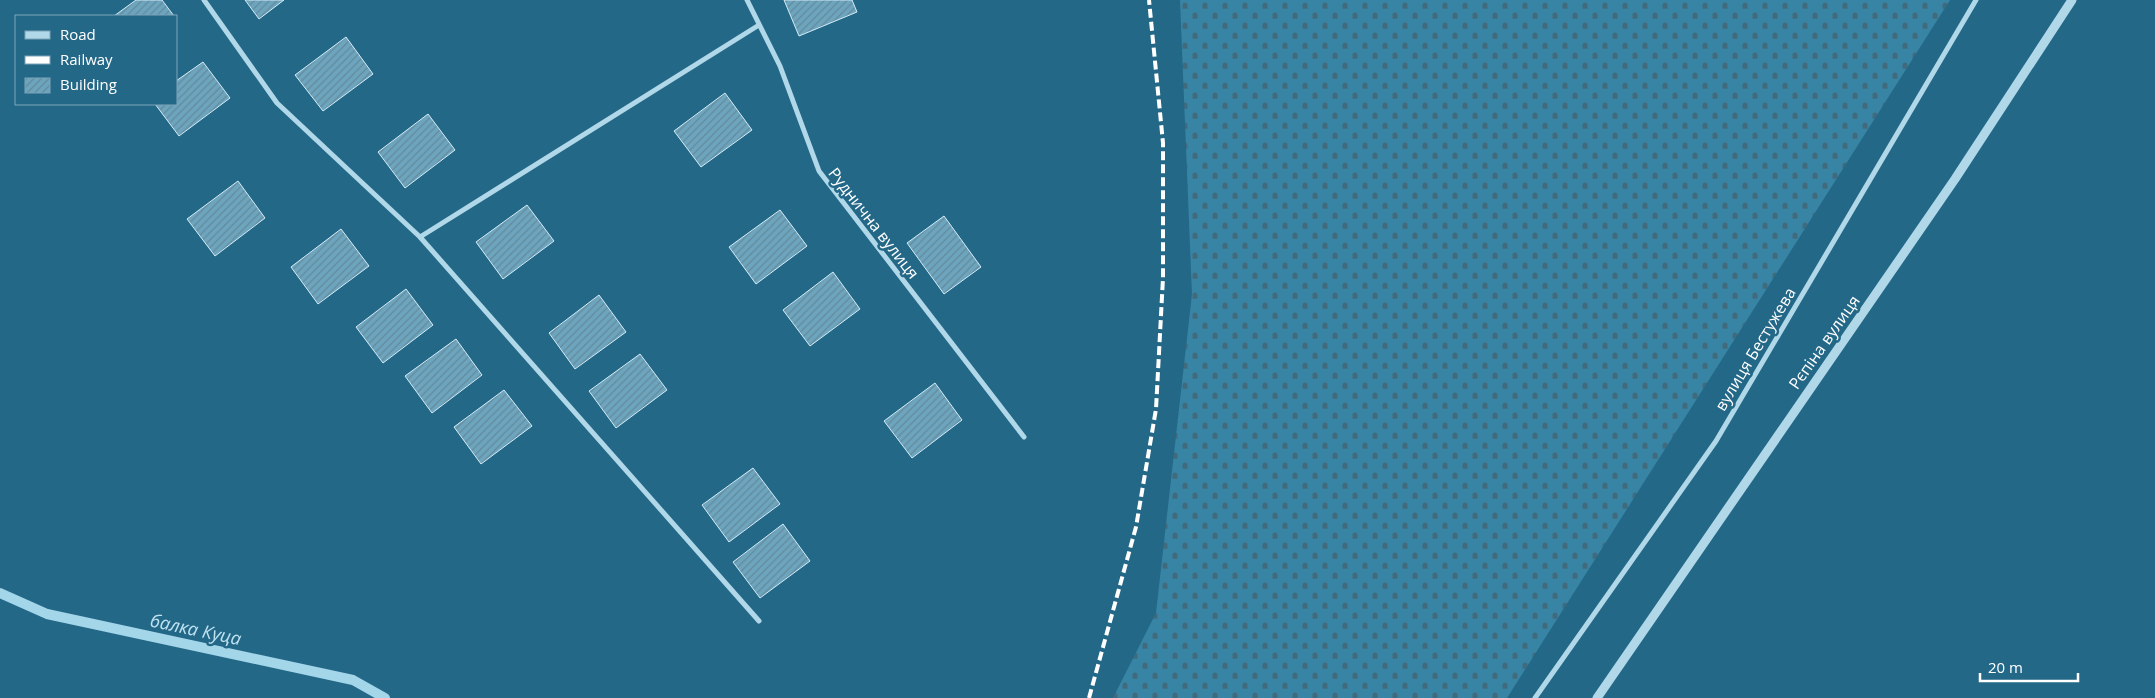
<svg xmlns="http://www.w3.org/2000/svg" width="2155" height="698" font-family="'Open Sans',sans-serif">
  <defs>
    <pattern id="cemetery-stones" width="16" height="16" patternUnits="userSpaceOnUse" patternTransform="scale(1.25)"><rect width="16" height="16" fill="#3884a5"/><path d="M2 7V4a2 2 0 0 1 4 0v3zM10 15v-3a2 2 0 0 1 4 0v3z" fill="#416b7d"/></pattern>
    <pattern id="building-hatch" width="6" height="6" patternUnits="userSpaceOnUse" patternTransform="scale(1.25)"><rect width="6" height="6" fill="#6da5be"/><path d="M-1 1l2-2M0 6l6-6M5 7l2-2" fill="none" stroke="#638a9c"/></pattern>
  </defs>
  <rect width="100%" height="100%" fill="#246888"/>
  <path fill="url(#cemetery-stones)" d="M1180,0h770l-443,698h-394l43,-85 36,-319z"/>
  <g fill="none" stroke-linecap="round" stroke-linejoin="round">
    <path stroke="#a4d6ea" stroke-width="10" d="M0,593l47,21 306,66 32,18"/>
  </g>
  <path fill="url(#building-hatch)" stroke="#d4ecf7" d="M136,0h26l12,16h-60z
    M245,0h39l-25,19z
    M784,0h68l5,12 -58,24z
    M346,37l27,37 -50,37 -28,-36z
    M203,62l27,36 -51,38 -24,-32h21v-23z
    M725,93l27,37 -51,37 -27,-36z
    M428,114l27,36 -50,38 -27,-36z
    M238,181l27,37 -50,38 -28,-37z
    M527,205l27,36 -51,38 -27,-37z
    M780,210l27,36 -51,38 -27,-37z
    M944,216l37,51 -37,27 -37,-51z
    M341,229l28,37 -51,38 -27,-37z
    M833,272l27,37 -50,37 -27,-36z
    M406,289l27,36 -50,38 -27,-36z
    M599,295l27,37 -51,37 -26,-36z
    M456,339l26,36 -50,38 -27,-37z
    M640,354l27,36 -51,38 -27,-37z
    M935,383l27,37 -50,38 -28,-37z
    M504,390l28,36 -51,38 -27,-37z
    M753,468l27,36 -51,38 -27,-37z
    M783,524l27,37 -50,37 -27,-36z"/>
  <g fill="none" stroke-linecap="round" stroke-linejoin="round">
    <path stroke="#b0d8e9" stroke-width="5" d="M204,0l73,103 143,134 339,-212
      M747,0l33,66 39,105 205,266
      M420,237l339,384
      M1535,698l181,-257 260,-441"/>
    <path stroke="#b0d8e9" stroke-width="9" d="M1597,698l358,-519 117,-179"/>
    <path stroke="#fff" stroke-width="4" stroke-dasharray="9 4" stroke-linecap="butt" d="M1089,698l47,-171 20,-118 7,-131v-135l-14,-143"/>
  </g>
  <g text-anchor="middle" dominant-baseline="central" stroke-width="5" stroke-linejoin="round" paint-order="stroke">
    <g font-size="16" fill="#fff" stroke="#246888">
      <text transform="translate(874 223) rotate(52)">Руднична вулиця</text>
      <text transform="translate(1824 342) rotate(-55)">Рєпіна вулиця</text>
      <text transform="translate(1755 349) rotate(-59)">вулиця Бестужева</text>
    </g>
    <g font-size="18" font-style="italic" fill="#bfe2f2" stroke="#246888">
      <text transform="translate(196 629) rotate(12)">балка Куца</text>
    </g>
  </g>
  <rect x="15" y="15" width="162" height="90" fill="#246888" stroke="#7ca4b8"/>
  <rect x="25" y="31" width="25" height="8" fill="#b0d8e9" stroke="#7ca4b8"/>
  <text x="60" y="40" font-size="15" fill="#ffffff">Road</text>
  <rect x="25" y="56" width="25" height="8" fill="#ffffff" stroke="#7ca4b8"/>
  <text x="60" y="65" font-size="15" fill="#ffffff">Railway</text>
  <rect x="25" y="78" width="25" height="15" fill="url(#building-hatch)" stroke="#7ca4b8"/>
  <text x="60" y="90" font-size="15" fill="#ffffff">Building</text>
  <path d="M1980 673v8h98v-8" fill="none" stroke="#ffffff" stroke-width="2.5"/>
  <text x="1988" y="673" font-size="15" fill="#ffffff" stroke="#246888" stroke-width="4" paint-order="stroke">20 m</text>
</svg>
